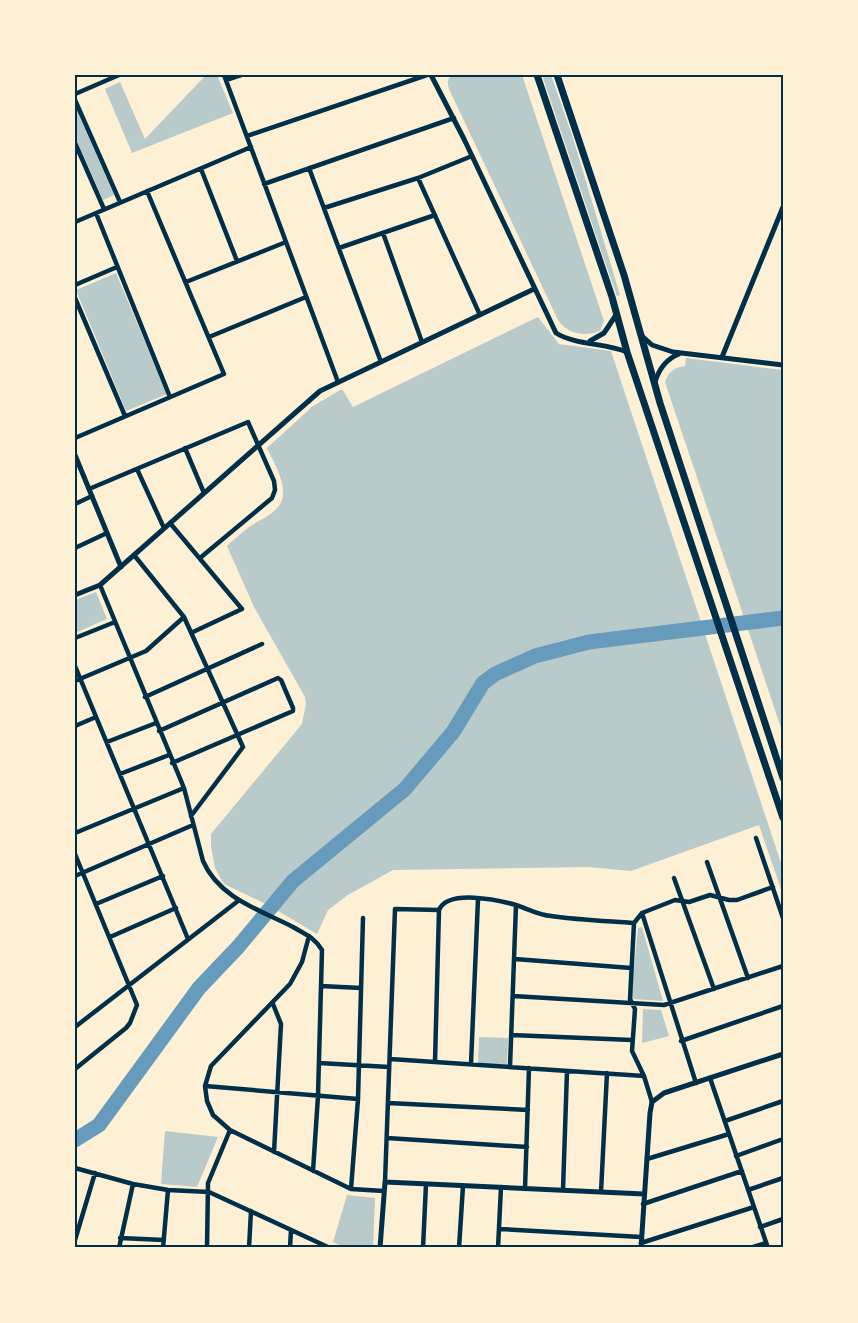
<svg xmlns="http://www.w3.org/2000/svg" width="858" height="1323" font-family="Raleway,sans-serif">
  <rect width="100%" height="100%" fill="#fdf0d5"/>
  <path fill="#b9caca" d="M206,75h11l16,38 -101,40 -27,-64 15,-7 25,57z
    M453,75h69l82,246 -4,10c-15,6 -33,3 -42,-11l-109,-231c-2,-6 -2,-11 4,-14z
    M542,75h9l21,60 48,160 -3,1 -10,-28z
    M75,106l39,89 -11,5 -28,-63z
    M116,273l51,121 -41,17 -50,-121z
    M538,317l21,27 52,7 172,518v26l-24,-70 -128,46 -43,-4 -195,3 -45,25 -20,15 -11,24 -49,-29 -44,-21 -9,-16 -4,-21v-13l91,-110 4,-20 -1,-7 -51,-90 -27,-61c8,-7 16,-15 25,-21 13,-8 32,-15 31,-33 0,-15 -10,-31 -16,-44l46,-42 29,-17 11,18z
    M686,358l97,12v364l-118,-352c3,-10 10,-15 20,-16z
    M96,592l11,27 -32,14v-33z
    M642,927l21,74 -32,-2 7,-71z
    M643,1009l18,1 8,26 -27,7z
    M479,1037l29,1 -1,27 -29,-1z
    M165,1131l53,6 -21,50 -36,-3z
    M347,1195l28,3 -2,50h-26l-14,-6z"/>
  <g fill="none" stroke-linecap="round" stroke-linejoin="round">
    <path stroke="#669bbc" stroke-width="15" d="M75,1140l24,-15 100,-137 39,-41 55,-66 112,-92 48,-57 30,-49 12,-9 40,-18 54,-14 194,-24"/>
    <path stroke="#003049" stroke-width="4.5" d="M224,75l114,307
      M226,80l15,-5
      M75,94l44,-19
      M75,100l45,102
      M247,136l180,-61
      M75,143l29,66
      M309,168l72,194
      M201,169l36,92
      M418,178l62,137
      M264,184l190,-66
      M324,208l94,-30 54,-22
      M96,213l74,184
      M75,222l176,-75
      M383,233l39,109
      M339,248l96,-33
      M186,282l100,-40
      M75,285l42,-18
      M75,298l50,118
      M209,337l97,-40
      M75,438l149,-64 -77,-183
      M185,448l19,45
      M137,469l27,59
      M89,489l159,-67 26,59 1,9 -3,8 -72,60
      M75,504l17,-8
      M170,523l72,86 -49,23
      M75,548l32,-15
      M134,555l50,62 59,130 -52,69
      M100,585l84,203 19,73c16,37 57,49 90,66 12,7 22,11 29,23l-4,146 -5,75
      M75,638l40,-16
      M75,666l113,273
      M75,681l71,-30 38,-34
      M145,697l117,-53
      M75,726l21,-9
      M159,731l119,-53 3,2 12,28v3l-121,52
      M107,742l49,-19
      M120,774l49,-19
      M75,833l109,-45
      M756,838l27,80
      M75,854l62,151 -7,18 -4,5 -51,41
      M707,862l41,116
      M75,876l118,-51
      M674,878l40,111
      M96,904l67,-28
      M642,913l54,170
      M634,923l-4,76 5,10 -3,42 12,25 8,26
      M309,936l-7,26 -12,22 -79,82 -6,20 2,15 6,14 17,15 121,59 33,2
      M110,937l66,-29
      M515,959l116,9
      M321,986l40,2
      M513,996l151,9 119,-39
      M273,1004l8,20 -7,128
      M75,1027l163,-126
      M511,1035l121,5
      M681,1041l102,-35
      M390,1059l254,17
      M435,1062l4,-152
      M319,1063l70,4
      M471,1064l7,-165
      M510,1067l6,-162
      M710,1078l58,170
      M205,1086l153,13
      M388,1103l140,7
      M725,1121l58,-20
      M387,1138l140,9
      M736,1156l47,-17
      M647,1159l82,-25
      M75,1168l58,16 35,6 41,2 121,56
      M385,1182l10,-273 44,1c9,-21 59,-10 77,-5 12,4 23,10 35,11 28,4 56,5 83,7l8,-10 33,-13 14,2 21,-7 19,5h8l36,-13
      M351,1189l7,-90 5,-181
      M525,1189l4,-121
      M563,1190l4,-119
      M748,1190l35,-12
      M601,1192l6,-119
      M643,1204l99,-33
      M760,1227l23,-8
      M499,1229l142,8
      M120,1238l44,2
      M75,1240l20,-67
      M641,1243l113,-36
      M119,1248l14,-64
      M163,1248l5,-58
      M207,1248l1,-65 22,-53
      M249,1248l2,-37
      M290,1248l1,-18
      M423,1248l3,-64
      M459,1248l4,-62
      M498,1248l3,-61
      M750,1248l16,-5"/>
    <path stroke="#003049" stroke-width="5" d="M431,75l33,64 92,194c19,12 49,10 71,19
      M642,336l10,9 21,7 110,13
      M590,341l14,-8 12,-18
      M722,357l61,-150
      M655,382c4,-13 11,-23 24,-28
      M75,455l46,112
      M75,595l25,-10 220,-194 214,-102
      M380,1248l5,-66 259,12
      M641,1248l9,-135 2,-11 12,-9 119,-39"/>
    <path stroke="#003049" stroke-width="7" d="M537,75l75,222 15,55 156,466
      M557,75l67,200 36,128 123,375"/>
  </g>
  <rect width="858" height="1323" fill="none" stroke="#fdf0d5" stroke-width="153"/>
  <rect x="76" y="76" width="706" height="1170" fill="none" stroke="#003049" stroke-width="2"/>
</svg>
